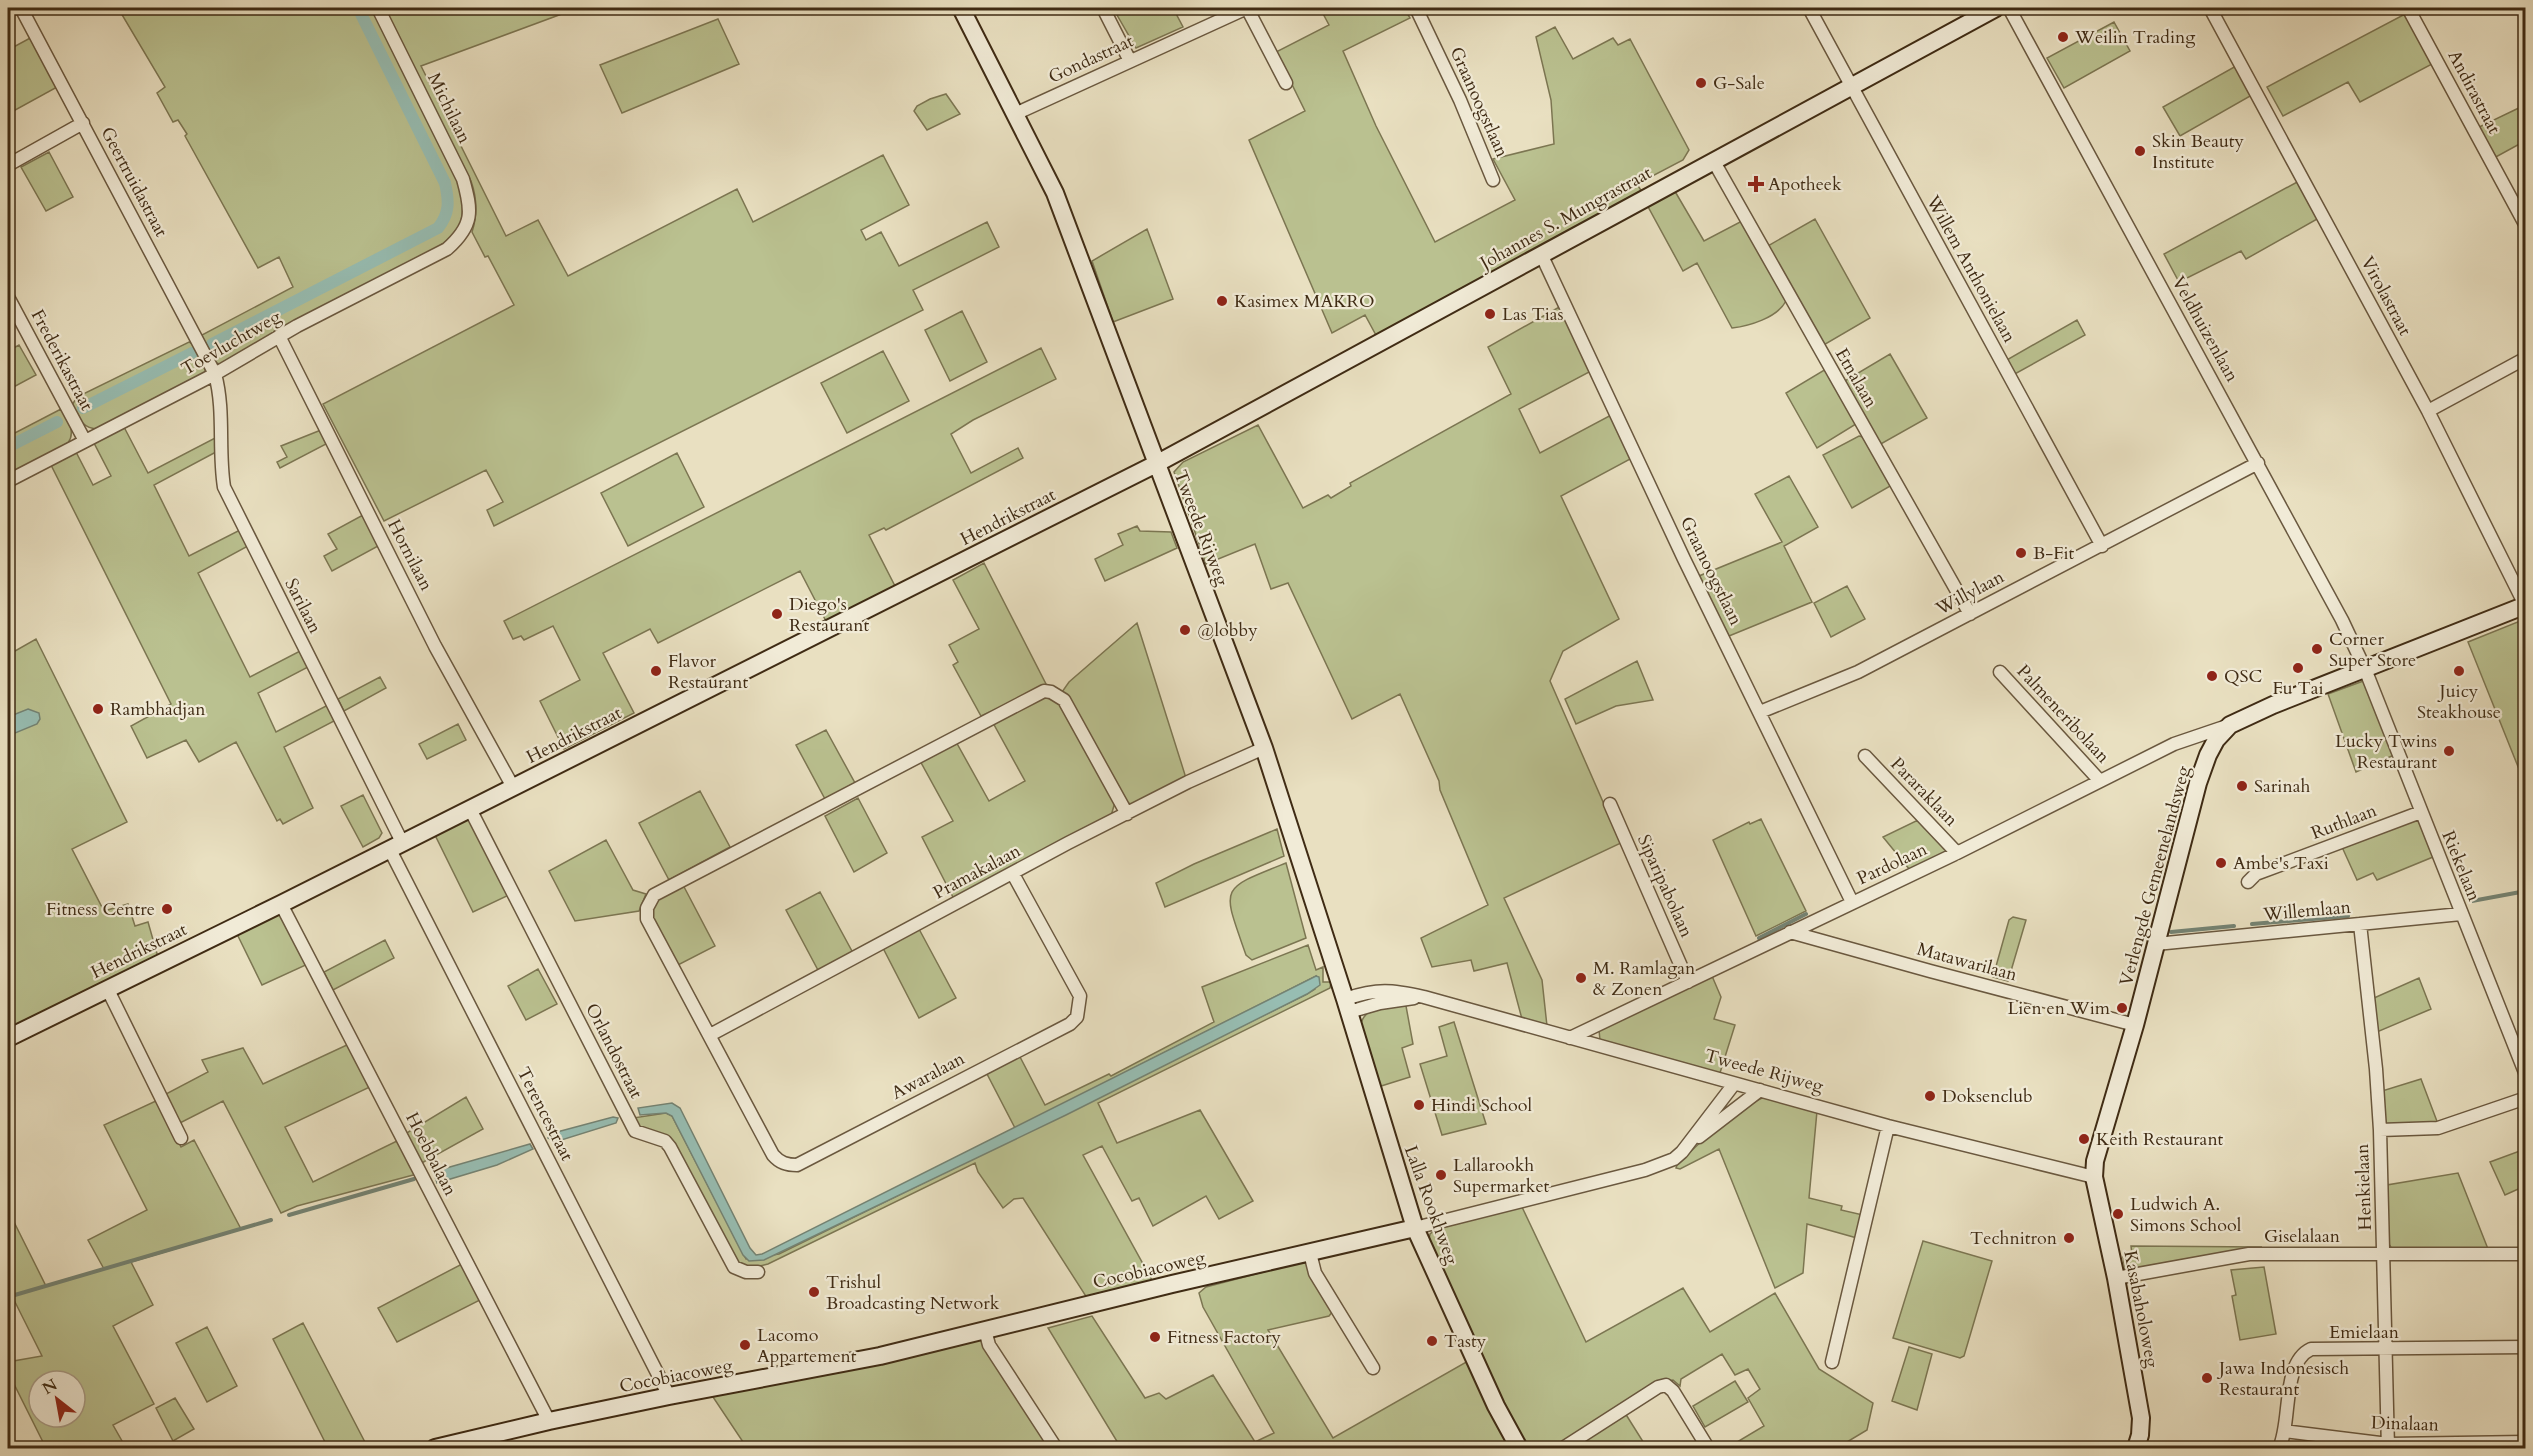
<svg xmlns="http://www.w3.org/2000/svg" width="2533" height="1456" font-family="Cardo,serif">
  <rect width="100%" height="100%" fill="#e9e0c1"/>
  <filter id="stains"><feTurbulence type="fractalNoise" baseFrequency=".00333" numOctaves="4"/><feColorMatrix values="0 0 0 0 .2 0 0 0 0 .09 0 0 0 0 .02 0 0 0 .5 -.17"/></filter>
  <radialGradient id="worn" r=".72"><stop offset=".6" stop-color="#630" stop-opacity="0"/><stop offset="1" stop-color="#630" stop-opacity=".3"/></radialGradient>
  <path fill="#bac190" stroke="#7c7652" stroke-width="1.5" fill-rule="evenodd" d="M118,8h255l86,174c8,36 5,49 -27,69l-210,114 -8,-3 -14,-26 93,-49 -14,-30 -21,11 -73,-132 2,-2 -9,-14 -5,2 -16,-29 8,-6z
    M390,8h188l-157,58 85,170 32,-16 30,56 169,-87 16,33 130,-67 26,50 -48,25 5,10 15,-8 18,34 88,-44 12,25 -86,43 10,20 -429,216 -7,-16 16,-8 -17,-32 -102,51 -61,-117 191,-99 -26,-49 -3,1 -13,-25c6,-18 5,-34 -1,-51l-85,-169z
    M1113,8h60l10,19 -47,21z
    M1320,8h84l6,10 -67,33 33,75 59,116 80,-42 -22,-41 61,-15 -3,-44 -15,-63 19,-10 18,32 40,-21 5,7 12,-6 59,111 -6,10 -46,24 5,8 -265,145 -12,-22 -33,18 -83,-193 56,-29 -29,-59 53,-27z
    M2407,13l27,50 -74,39 -12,-20 -65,34 -16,-29z
    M718,19l21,45 -117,49 -22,-48z
    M2114,22l16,29 -66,37 -17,-30z
    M32,37l27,49 -51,28v-64z
    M2236,66l16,29 -72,41 -17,-29z
    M946,94l14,20 -33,16 -13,-19 3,-5 13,-7z
    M2525,105v36l-31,17 -17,-30z
    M49,152l24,45 -27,14 -25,-44z
    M2299,181l20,37 -73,41 -5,-8 -62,31 -15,-28z
    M1673,188l31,53 38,-20 42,73 2,7c-9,17 -37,25 -54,27l-35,-65 -14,8 -37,-68z
    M1815,219l55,99 -48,28 -56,-99z
    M1147,229l26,70 -60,23 -21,-61z
    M1561,306l32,64 -74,39 21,44 73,-39 21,43 -73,39 58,123 -56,32 -13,30 71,162 -117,55 38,82 5,46 -25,-7 -15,-56 -33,8 -3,-11 -39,7 -11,-29 67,-33 -48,-115 -1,-9 -39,-87 -48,25 -64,-136 -17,6 -16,-45 -49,20 -32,-92 9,-10 75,-37 45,83 25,-13 3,3 20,-12 -1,-3 161,-89 -23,-47z
    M962,311l25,51 -37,19 -25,-51z
    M2077,320l8,15 -72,40 -8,-14z
    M189,342l4,2 12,24v5l-107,56c-16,0 -20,-12 -26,-24l5,-8z
    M19,345l17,30 -28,15v-39z
    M1041,348l15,31 -83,41 -22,14 20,39 47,-25 5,10 -137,72 -2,-2 -15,7 28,55 -69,35 -28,-54 -142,72 -8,-14 -47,24 31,60 -70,36 -24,-48 40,-21 -27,-54 -29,14 -3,-4 -8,3 -9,-18z
    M883,351l26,50 -62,32 -26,-50z
    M1890,354l37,64 -48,27 -36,-63z
    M1826,369l30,55 -39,24 -31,-55z
    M61,409c7,10 15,23 7,34l-60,33v-42h5z
    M124,427l24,46 69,-36 -1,15 -62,33 35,71 51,-26 8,16 -50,27 52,104 52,-27 8,16 -52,27 18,39 52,-27 8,15 -52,27 29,61 -30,16 -3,-5 -3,2 -41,-79 -37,20 -13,-22 -39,18 -16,-32 40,-22 -120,-239 25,-13 17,33 18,-9 -17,-33z
    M321,430l7,13 -48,25 -3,-6 10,-5 -6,-11z
    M1859,436l4,1 29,48 -40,23 -29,-53z
    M677,453l27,54 -76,39 -27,-53z
    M1789,476l29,51 -34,19 28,56 -83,34 -30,-60 83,-34 -27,-48z
    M363,515l17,30 -48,26 -8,-15 13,-7 -9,-15z
    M1137,526l3,5 31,1 6,16 -72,33 -10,-22 28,-14 -5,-11z
    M984,563l63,123 -66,30 -28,-51 5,-3 -9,-17 30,-16 -26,-49z
    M1847,586l18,33 -34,18 -17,-34z
    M2525,619v165l-57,-142z
    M1137,623l49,155 -52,27 -6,-2 -6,-8 -60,-103 7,-10z
    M36,639l91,183 -55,27 32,62 24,-7 7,22 13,-4 10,35 -150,75v-377z
    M1637,661l16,39 -37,6 -40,18 -11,-25z
    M380,677l6,11 -42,23 -6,-12z
    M2366,680l28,75 -38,17 -28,-78z
    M1042,696l21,8 52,98 -4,14 -156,85 -33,-64 31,-16 -34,-62 36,-19 34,61 36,-20 -33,-60z
    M458,724l8,16 -39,19 -8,-15z
    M826,730l29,53 -30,16 -29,-54z
    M700,791l30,56 -61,33 -30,-57z
    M363,795l19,38 -3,5 -16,9 -22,-41z
    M858,798l29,55 -33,19 -29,-56z
    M464,818l6,1 39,76 -36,17 -39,-79z
    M1761,819l45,92 -50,25 -43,-96 36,-18 1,2z
    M2415,819l4,3 14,35 -56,23 -4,-7 -16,7 -15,-33z
    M1916,821l6,1 25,29 -37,19 -27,-33z
    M1277,829l7,27 -119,51 -9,-24 38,-19z
    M606,840l27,50 13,4 -7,17 -64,10 -26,-50z
    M1286,863l20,75 -54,22 -6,-5c-24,-69 -28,-65 40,-92z
    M682,883l33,63 -39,20 -27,-53 4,-11z
    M820,892l33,61 -34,19 -33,-62z
    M280,911l28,53 -46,21 -27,-55z
    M2013,917l13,3 -18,61 -15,-4 16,-57z
    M919,929l37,69 -37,20 -36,-70z
    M385,940l9,18 -61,32 -9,-18z
    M1308,945l8,25 7,-3v15h8l-1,6 -232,115 19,40 83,-33 53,91 -34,18 -13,-23 -53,30 -14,-28 -7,3 -30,-55 -19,9 70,127 -66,16 -64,-100 -9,1 -11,9 -25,-36 -3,-9 -207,101 -12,3h-17l-65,-119 -36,-19 -5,-11 33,-5 6,3 74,143 33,-5 528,-260 8,-5 1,-13 -301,152 -29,-56 33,-17 26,50 64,-31 2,2 103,-54 -12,-35z
    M538,969l19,35 -31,16 -18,-34z
    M1712,976l9,21 -7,22 21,6 -16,51 -119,-36 -1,-10z
    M2419,978l12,31 -54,23 -3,-34z
    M1392,1006h14l7,38 -11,4 8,29 -32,10 -17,-64c5,-15 17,-14 31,-17z
    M1454,1022l32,102 -44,11 -22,-71 27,-8 -8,-29z
    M349,1044l23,42 -87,41 28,55 86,-42 18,34 -120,32 -16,7 -58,-112 -45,23 -14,-29 44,-23 -6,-12 41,-12 20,36z
    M2421,1079l17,45h-54l-2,-33z
    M466,1097l17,32 -63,35 -15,-30z
    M1764,1097l53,14 -8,87 33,8 -1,4 22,5 -6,23 -50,-14 -4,49 -28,15 -56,-139 -39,20 -4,-1 1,-3c25,-25 54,-53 87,-68z
    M158,1100l23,47 13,-7 47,89 -110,33 22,43 -40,21 41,78 -41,21 13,23h-80l-38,-76v-10l34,-6 -30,-60 -4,1v-87l38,76 58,-17 -16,-29 59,-30 -43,-85zM39,1381h36v36h-36z
    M2525,1149v37l-20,9 -15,-33z
    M2458,1173l30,76h-96l-5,-8v-56z
    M1522,1207l64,135 97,-54 27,44 65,-39 44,76 54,34 -6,27 -30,18h-59l-2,-3 -7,3h-42l37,-22 -16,-28 12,-9 -12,-20 -13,6 -13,-21 -41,25 -1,7 -7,-6 -15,3 -104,65h-28l-24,-45 -73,-163 1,-6 9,-7z
    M1923,1241l69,20 -28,95 -4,2 -67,-20z
    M2131,1246l131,1 -137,24 -2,-14 9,-2z
    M1302,1262l5,2 25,42 1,5 -4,5 -61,14 65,108 135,-77 43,87h-390l-73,-120 44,-12 53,82 14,-5 7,6 47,-24 42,67 19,-9 -71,-126 -4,-14 7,-6z
    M462,1264l18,36 -83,42 -19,-34z
    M2264,1267l12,67 -36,6 -8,-44 4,-1 -5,-25z
    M303,1323l65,125h-40l-55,-109z
    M207,1327l30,59 -30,16 -31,-59z
    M982,1339l69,109h-304l-36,-54z
    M1909,1347l23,7 -15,56 -25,-9z
    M1735,1381l13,21 -43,25 -12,-21z
    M175,1398l19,31 -21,12 -17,-33z
    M1625,1413l22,35h-78z"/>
  <path fill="#97bdb2" stroke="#748373" stroke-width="1.5" d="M28,709l11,4 1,6 -3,5 -29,12v-19z
    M1316,976l3,1 1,8 -13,9 -241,121 -302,145 -15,1 -6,-6 -71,-139 -6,-3 -26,2 -2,-7 34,-5 8,5 70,140 6,7 6,-1z
    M613,1117l5,1 -2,5 -61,19 -7,-4 2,-4 7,-2z
    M530,1144l3,5 -36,16 -60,18 -3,-10 2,-2z"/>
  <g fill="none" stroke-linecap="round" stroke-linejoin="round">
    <path stroke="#748373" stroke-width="4" d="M2472,901l54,-10
      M2252,924l96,-8
      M2171,932l63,-6
      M1759,938l47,-24
      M289,1215l125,-36
      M8,1297l263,-77"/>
    <path stroke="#97bdb2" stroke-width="12" d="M212,344l226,-116c12,-15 11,-27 7,-45l-87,-175
      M83,408l109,-55
      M8,447l49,-25"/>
    <g stroke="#6a583f" stroke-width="15">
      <path id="street" d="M21,8l194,366c10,37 3,75 9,113l178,355
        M1103,8l27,53
        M1247,8l39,75
        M1416,8l44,92 33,80
        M1809,8l293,538
        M2009,8l333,612 23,49 161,406
        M2210,8l218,403 97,194
        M2408,8l118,218
        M1015,114l232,-106
        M1713,160l257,454
        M8,165l75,-42
        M1541,254l143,305 168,343
        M8,297l77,144
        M279,336l156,310 78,141
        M2428,411l98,-53
        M8,481l207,-107 82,-48 150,-77c27,-24 25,-38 16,-70l-85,-171
        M2000,672l100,109
        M1760,712l98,-40 400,-209
        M1865,756l92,97
        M1610,804l78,178
        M470,809l165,322 30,10 5,6 64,120 12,5h12
        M389,848l280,548
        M1013,874l67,122 -3,21 -7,7 -273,141c-10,0 -17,-2 -24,-10l-126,-236v-11l7,-13 390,-204 7,1 13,8 63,114
        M2248,882l8,-8 165,-62
        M281,904l268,517
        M2360,924l16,145 4,61 8,318
        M1790,932l140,39 205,54
        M2156,944l305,-30
        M107,988l74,150
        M1345,999c33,-11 47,-9 79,-2l464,129 206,51
        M1349,1012l31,-9 34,-5
        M710,1035l358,-192 120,-61 76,-34
        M1570,1038l387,-185 217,-109 53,-18
        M2380,1130l58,-2 88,-30
        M1699,1137l61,-47
        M1415,1228l230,-58 29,-11 8,-7 52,-68
        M1310,1253l5,20 58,95
        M2116,1278l133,-24h277
        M985,1330l4,15 67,103
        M1832,1362l56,-236
        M2284,1431l104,13 138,-2
        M1563,1448l95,-61 8,-2 7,6 35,57
        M2279,1448c13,-26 2,-85 32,-99l215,-2"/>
    </g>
    <g stroke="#3f2b14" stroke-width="20">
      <path id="secondary" d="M961,8l94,185 209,555 81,251 70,229 81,178 23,42
        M8,1038l273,-134 875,-440 840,-456
        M435,1448l114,-27 120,-25 211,-40 292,-72 243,-56
        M2136,1448l4,-13 1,-17 -25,-140 -22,-101 1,-16 40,-136 63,-242 10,-28 8,-15 14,-15 43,-20 253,-100"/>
    </g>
    <use href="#street" stroke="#f1ebd7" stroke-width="12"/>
    <use href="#secondary" stroke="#f1ebd7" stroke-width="16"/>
  </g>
  <g fill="#8f2418" stroke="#f1ebd7" stroke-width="2">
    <circle cx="2063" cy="37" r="6"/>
    <circle cx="1701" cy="83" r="6"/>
    <circle cx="2140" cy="151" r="6"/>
    <path d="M1753 175h6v6h6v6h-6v6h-6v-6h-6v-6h6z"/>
    <circle cx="1222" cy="301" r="6"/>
    <circle cx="1490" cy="314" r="6"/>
    <circle cx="2021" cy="553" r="6"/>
    <circle cx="777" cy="614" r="6"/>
    <circle cx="1185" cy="630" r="6"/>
    <circle cx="2317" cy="649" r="6"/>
    <circle cx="2298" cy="668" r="6"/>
    <circle cx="656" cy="671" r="6"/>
    <circle cx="2459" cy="671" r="6"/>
    <circle cx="2212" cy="676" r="6"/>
    <circle cx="98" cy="709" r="6"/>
    <circle cx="2449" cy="751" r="6"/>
    <circle cx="2242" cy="786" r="6"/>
    <circle cx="2221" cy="863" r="6"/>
    <circle cx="167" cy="909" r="6"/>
    <circle cx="1581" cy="978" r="6"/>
    <circle cx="2122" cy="1008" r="6"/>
    <circle cx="1930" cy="1096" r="6"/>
    <circle cx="1419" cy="1105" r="6"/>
    <circle cx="2084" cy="1139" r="6"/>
    <circle cx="1441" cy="1175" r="6"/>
    <circle cx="2118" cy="1214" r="6"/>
    <circle cx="2069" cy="1238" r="6"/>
    <circle cx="814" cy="1292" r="6"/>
    <circle cx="1155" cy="1337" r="6"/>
    <circle cx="1432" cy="1341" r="6"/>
    <circle cx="745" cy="1345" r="6"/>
    <circle cx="2207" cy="1378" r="6"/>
  </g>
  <g text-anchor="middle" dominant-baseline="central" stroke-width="4.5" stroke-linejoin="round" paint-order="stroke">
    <g font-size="18" fill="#3f2b14" stroke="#f1ebd7" text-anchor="start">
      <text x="2075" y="37">Weilin Trading</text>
      <text x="1713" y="83">G-Sale</text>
      <text x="2152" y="141">Skin Beauty<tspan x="2152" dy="21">Institute</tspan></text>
      <text x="1768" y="184">Apotheek</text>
      <text x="1234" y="301">Kasimex MAKRO</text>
      <text x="1502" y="314">Las Tias</text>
      <text x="2033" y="553">B-Fit</text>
      <text x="789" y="604">Diego's<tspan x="789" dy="21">Restaurant</tspan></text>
      <text x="1197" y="630">@lobby</text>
      <text x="2329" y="639">Corner<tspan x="2329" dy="21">Super Store</tspan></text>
      <text x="668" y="661">Flavor<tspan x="668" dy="21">Restaurant</tspan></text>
      <text x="2224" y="676">QSC</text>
      <text x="2298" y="688" text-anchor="middle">Fu Tai</text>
      <text x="2459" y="691" text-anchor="middle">Juicy<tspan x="2459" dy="21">Steakhouse</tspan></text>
      <text x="110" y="709">Rambhadjan</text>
      <text x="2437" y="741" text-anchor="end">Lucky Twins<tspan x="2437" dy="21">Restaurant</tspan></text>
      <text x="2254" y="786">Sarinah</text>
      <text x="2233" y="863">Ambe's Taxi</text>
      <text x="155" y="909" text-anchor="end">Fitness Centre</text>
      <text x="1593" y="968">M. Ramlagan<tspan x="1593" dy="21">&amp; Zonen</tspan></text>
      <text x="2110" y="1008" text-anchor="end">Lien en Wim</text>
      <text x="1942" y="1096">Doksenclub</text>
      <text x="1431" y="1105">Hindi School</text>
      <text x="2096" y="1139">Keith Restaurant</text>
      <text x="1453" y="1165">Lallarookh<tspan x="1453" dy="21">Supermarket</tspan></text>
      <text x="2130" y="1204">Ludwich A.<tspan x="2130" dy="21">Simons School</tspan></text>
      <text x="2057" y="1238" text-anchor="end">Technitron</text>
      <text x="826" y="1282">Trishul<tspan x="826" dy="21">Broadcasting Network</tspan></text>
      <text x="757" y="1335">Lacomo<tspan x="757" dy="21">Appartement</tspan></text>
      <text x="1167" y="1337">Fitness Factory</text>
      <text x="1444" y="1341">Tasty</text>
      <text x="2219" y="1368">Jawa Indonesisch<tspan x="2219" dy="21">Restaurant</tspan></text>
    </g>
    <g font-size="18" fill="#3f2b14" stroke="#f1ebd7">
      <text transform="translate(1091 59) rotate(-25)">Gondastraat</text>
      <text transform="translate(2474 92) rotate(62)">Andirastraat</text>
      <text transform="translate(1479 102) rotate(66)">Graanoogstlaan</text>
      <text transform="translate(449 108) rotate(64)">Michilaan</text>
      <text transform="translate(134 182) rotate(62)">Geertruidastraat</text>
      <text transform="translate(1566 218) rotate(-29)">Johannes S. Mungrastraat</text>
      <text transform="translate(1971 269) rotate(61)">Willem Anthonielaan</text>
      <text transform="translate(2386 296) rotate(62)">Virolastraat</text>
      <text transform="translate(2205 329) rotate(61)">Veldhuizenlaan</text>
      <text transform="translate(231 343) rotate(-30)">Toevluchtweg</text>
      <text transform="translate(62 360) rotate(62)">Frederikastraat</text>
      <text transform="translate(1856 378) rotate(60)">Etnalaan</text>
      <text transform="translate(1008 517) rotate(-27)">Hendrikstraat</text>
      <text transform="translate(1201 528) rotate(69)">Tweede Rijweg</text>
      <text transform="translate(410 555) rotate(63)">Hornilaan</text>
      <text transform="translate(1711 571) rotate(64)">Graanoogstlaan</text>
      <text transform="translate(1970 593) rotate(-28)">Willylaan</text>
      <text transform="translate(303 606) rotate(63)">Sarilaan</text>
      <text transform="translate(2063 714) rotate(47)">Palmeneribolaan</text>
      <text transform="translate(574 735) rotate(-27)">Hendrikstraat</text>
      <text transform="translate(1924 792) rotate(46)">Pararaklaan</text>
      <text transform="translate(2344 822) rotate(-21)">Ruthlaan</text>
      <text transform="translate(1892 864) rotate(-25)">Pardolaan</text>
      <text transform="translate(2461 866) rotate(68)">Riekelaan</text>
      <text transform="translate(977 872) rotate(-28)">Pramakalaan</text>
      <text transform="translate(2155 876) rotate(-75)">Verlengde Gemeenelandsweg</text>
      <text transform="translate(1665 886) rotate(66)">Siparipabolaan</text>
      <text transform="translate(2307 911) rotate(-5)">Willemlaan</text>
      <text transform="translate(139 951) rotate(-26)">Hendrikstraat</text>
      <text transform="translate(1967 962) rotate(15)">Matawarilaan</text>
      <text transform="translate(614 1051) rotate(63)">Orlandostraat</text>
      <text transform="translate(1764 1071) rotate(15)">Tweede Rijweg</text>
      <text transform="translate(928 1076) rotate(-28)">Awaralaan</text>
      <text transform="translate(545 1114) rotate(63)">Terencestraat</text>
      <text transform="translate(431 1154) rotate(63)">Hoebbalaan</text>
      <text transform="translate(2364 1187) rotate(-92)">Henkielaan</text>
      <text transform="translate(1431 1205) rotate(70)">Lalla Rookhweg</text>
      <text x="2302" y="1236">Giselalaan</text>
      <text transform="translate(1149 1270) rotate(-13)">Cocobiacoweg</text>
      <text transform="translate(2141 1309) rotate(79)">Kasabaholoweg</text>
      <text x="2364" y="1332">Emielaan</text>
      <text transform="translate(676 1376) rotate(-11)">Cocobiacoweg</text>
      <text transform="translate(2405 1424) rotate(2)">Dinalaan</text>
    </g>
  </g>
  <rect width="2533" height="1456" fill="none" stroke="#e9e0c1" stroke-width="30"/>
  <rect x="9" y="9" width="2515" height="1438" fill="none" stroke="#3f2b14" stroke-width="3"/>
  <rect x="15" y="15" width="2503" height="1426" fill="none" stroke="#3f2b14" stroke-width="1.5"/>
  <g transform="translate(57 1399) rotate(329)"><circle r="28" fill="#f1ebd7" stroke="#aa9e89" stroke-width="1.5"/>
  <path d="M0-4.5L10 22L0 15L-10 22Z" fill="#8f2418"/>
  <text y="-9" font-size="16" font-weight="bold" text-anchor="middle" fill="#3f2b14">N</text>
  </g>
  <rect width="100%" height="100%" filter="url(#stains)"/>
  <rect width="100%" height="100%" fill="url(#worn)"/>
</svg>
